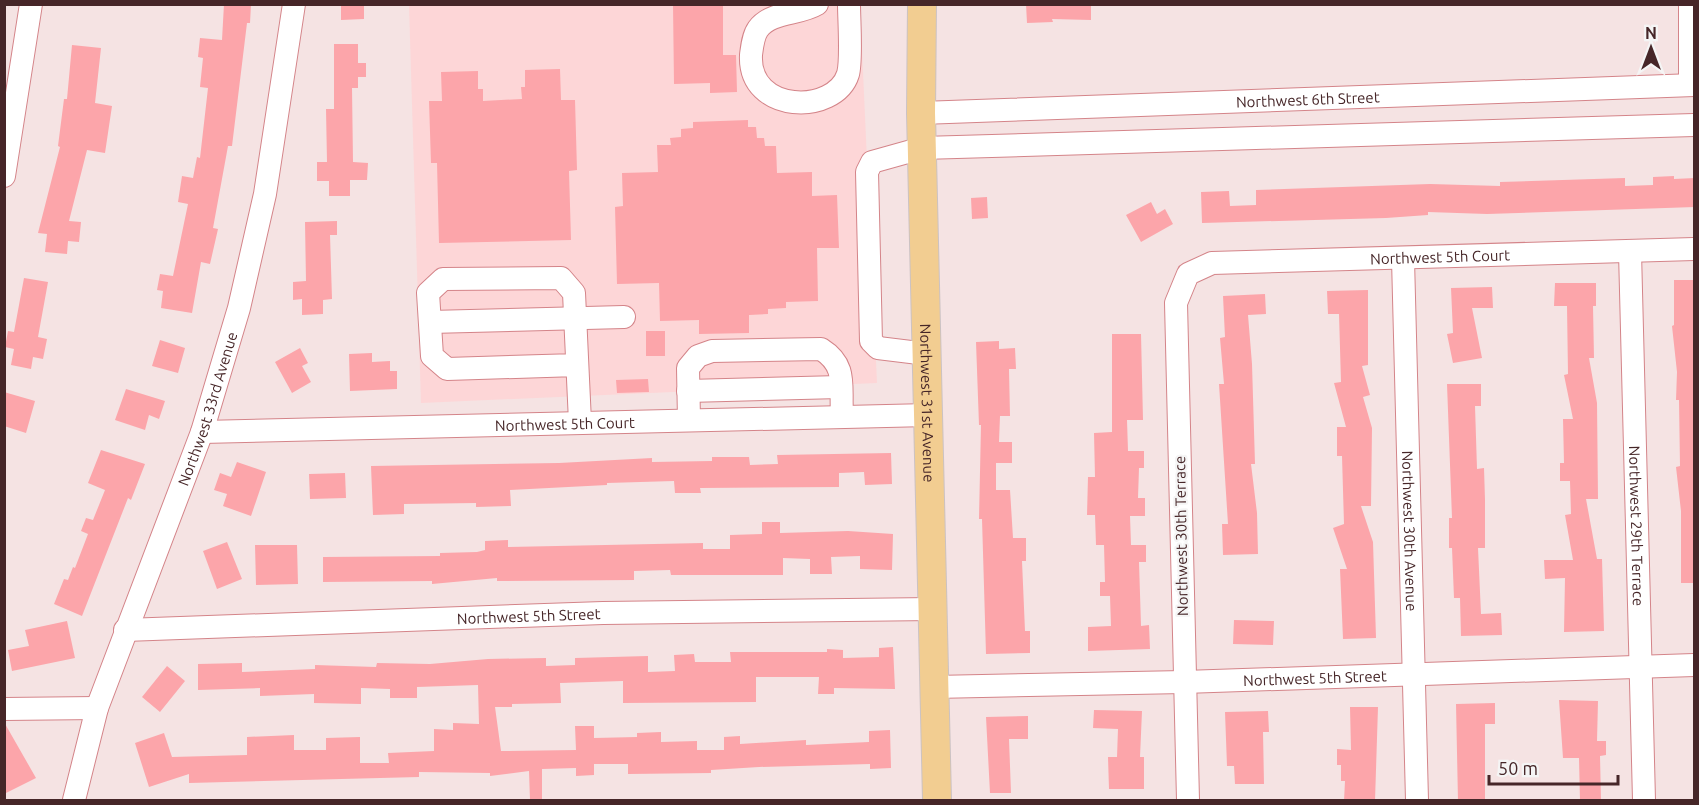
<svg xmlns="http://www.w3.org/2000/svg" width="1699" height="805" font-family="Ubuntu,sans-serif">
  <rect width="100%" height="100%" fill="#f5e3e3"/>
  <path fill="#fdd6d7" d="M409,5h451l17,378 -456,20z"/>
  <path fill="#fca5aa" d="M224,4h27l-1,19h-3l-15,123h-4l-15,82 5,1 -8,35 -9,-2 -9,51 -31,-5 2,-17 -6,-1 3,-16 13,2 15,-72 -10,-2 4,-26 11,2 4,-21 3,1 8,-70 -8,-1 3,-29 -5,-1 2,-19 22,2z
    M341,4h23v15l-23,1z
    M673,4h50v51h13l1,37 -27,1v-10l-36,1z
    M1026,4h65v16l-39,-1 1,3 -26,1z
    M334,44h24v19h8v14h-8v11h-6l1,74 15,1 -1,17h-17v16h-21v-15h-12v-19h10l-1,-53h8z
    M72,45l29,3 -6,55 17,3 -7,47 -18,-3 -18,71 12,1 -2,20 -11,-1 -1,13 -22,-2 2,-18 -9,-1 22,-86 -2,-1 6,-47h3z
    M560,69l1,31h14l2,70 -8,1 2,69 -132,3 -2,-80h-6l-2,-62h13l-1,-29 37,-1v18h5v12l39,-2 -1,-12h4v-17z
    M748,120v7h8l1,11h7l1,8h11l1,27 35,-1v24l25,-1 2,53h-22l1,53 -32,1v6l-18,1v5l-19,1v18l-50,1v-14l-39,1 -1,-38 -42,1 -2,-77 8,-1 -1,-33 36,-1 -1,-27h14l-1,-7 11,-1v-8l12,-1v-6z
    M1674,176v3l21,-1v29l-208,7 -59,-2v3l-42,3 -184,5 -1,-31 28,-1 1,15 26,-1v-15l174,-6 70,2v-4l125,-4v8l28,-1v-8z
    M987,197l1,21 -16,1 -1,-21z
    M1151,202l6,12 8,-5 8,15 -32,18 -15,-27z
    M337,221v14h-7l2,64 -9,1v14l-21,1v-16l-9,1v-18l13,-1 -1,-59z
    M24,278l24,4 -10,55 9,2 -4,20 -10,-2 -2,12 -20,-4 3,-16 -9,-2 3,-16 6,1z
    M1674,280h21v303h-14v-72l-5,-44 4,-1 -1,-66h-3l1,-28 -5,-46 2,-1z
    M1555,283h41v23h-3l1,52h-5l8,45 1,96h-12l11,60h5l2,72 -40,1 1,-54 -20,1 -1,-19h29l-8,-45 6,-1 -1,-33h-10v-18h4l-1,-44h10l-9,-44 4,-1 -1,-68h-13z
    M1492,287l1,21h-21l10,50 -29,5 -6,-29 6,-1 -2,-45z
    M1368,290v75l-6,1 8,29 -7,2 9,31 -1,78h-10l12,36 3,96 -33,1 -3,-70h7l-14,-41 11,-4 -2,-68h-5v-29h9l-12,-44 7,-1 -2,-68h-11l-1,-23z
    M1265,294l1,20 -18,1 4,49 3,100h-4l6,49 1,41 -35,1 -1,-31h6l-9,-140h5l-4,-46 5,-1 -2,-41z
    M646,331h19v25h-19z
    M1112,334h29l2,86h-16l1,31h16v17h-5l-1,30h7v18h-15l1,29h15v17h-7l2,64 8,-1 1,24 -62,2v-24l23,-1 -1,-30h-10v-14h5l-1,-37h-8l-1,-30h-8l1,-38h7l-1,-44 18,-1z
    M160,340l25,8 -7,25 -26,-7z
    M999,341v8l16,-1 1,21h-7l1,47h-10l-1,26h13v21h-16v27h14l3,48h13v23h-4l3,70h5v22l-44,1 -4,-135h-3l2,-94h-2l-3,-83z
    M300,348l8,15 -6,3 9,16 -19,11 -17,-31z
    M372,353v9l18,-1v10h7v18l-47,2 -1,-37z
    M648,379l1,13 -32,1 -1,-13z
    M1447,384h34v22h-6l2,63 7,-1 1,32v48h-7l3,66 20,-1 1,22 -41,1 -1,-38h-6l-2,-50h-3v-30h3z
    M126,389l39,12 -6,18 -10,-4 -4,15 -30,-10z
    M4,392l31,9 -9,32 -22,-7z
    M101,450l44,14 -14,36 -3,-2 -46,118 -28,-12 10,-25 4,1 5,-13 2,1 13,-34 -7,-3 5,-13 7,2 12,-30 -17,-7z
    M891,453l1,31 -27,1 -1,-13 -25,1v14l-139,1 1,5h-26l-1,-12 -67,2v2l-97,5 1,16 -35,1v-4l-72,1v10l-31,1 -2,-49 188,-3 93,-5v4l60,-1v-4h37l1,8 28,-1 -1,-9z
    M237,462l29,10 -15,44 -28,-10 4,-12 -13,-4 6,-17 11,4z
    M345,473l1,25 -36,1 -1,-25z
    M762,522h18v11l68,-2 45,3 -1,36 -32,-1v-13l-29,1 1,17h-22v-15l-27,-1v17h-112l-1,-5 -36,1v9l-137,1v-3l-65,6v-3l-109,1v-25l117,-1v-3l37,-1 8,-2v-9l23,-1v7l195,-4v6h27v-14l32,-1z
    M227,542l15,37 -25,10 -14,-38z
    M255,545h42l1,39 -42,1z
    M1234,620l40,1 -1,24 -40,-1z
    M67,621l8,37 -63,13 -4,-21 21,-4 -4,-16z
    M893,647l2,42 -61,-1v6h-16l1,-17h-63v25l-133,1v-22l-63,2 1,20 -49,1v3h-17l6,44 75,-1 -1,-24h19v12l43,-1v-4l24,-1v10l36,-1v9h27v-13l16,-1v8l66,-4v5l63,-3v-11l21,-1 1,38 -21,1v-5l-111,3 -48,3v3l-83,1v-10h-34v11l-18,1v-8l-34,1v31h-12l-1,-29 -39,5v-3l-71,-1v5l-230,6v-9l-40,13 -14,-44 29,-10 8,24 75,-2v-18l47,-2v15h32v-12l34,-1v26h29l-1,-10 46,-2v-22l19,1v-7l26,1 -1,-39 -61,2v11h-27v-9l-29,-1v16l-47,-1v-9l-54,2v-8l-62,2v-26l44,-1v9l73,-3v-4l61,2 1,-4 53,1 58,-5 58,-1v8l29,-1v-7l73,-2v16l27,-1 -1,-16 20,-1 1,8h36l-1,-10h97v-3l16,1v8l36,-1v-9z
    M167,666l18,15 -25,31 -18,-15z
    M1559,700l39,1 -1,40h9v14l-6,1 1,45h-21l-1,-43h-16z
    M1495,703v21h-10v77h-27l-2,-97z
    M1350,707h28l-3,94h-31l1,-20h-4v-16h-4v-16l14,1z
    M1094,710l48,1 -2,46h4v32h-35l-1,-32h9l1,-28 -25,-1z
    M1268,711l1,21h-6l1,52h-29l-1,-18h-7l-2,-54z
    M1028,716v23h-19l2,54h-21l-4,-76z
    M4,722l32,56 -32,16z"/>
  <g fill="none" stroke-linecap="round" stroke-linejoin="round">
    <g stroke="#d48489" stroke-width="24">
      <g id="minor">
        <path d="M817,4c-18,11 -46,7 -59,25 -5,7 -6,18 -7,26 -3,59 84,60 97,19 4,-14 1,-54 1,-70"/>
        <path d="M1690,4v81"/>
        <path id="s1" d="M921,113l773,-28"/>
        <path d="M4,176l27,-172"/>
        <path id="s2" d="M1630,252l14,548"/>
        <path id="s3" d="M1403,259l14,541"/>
        <path d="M430,322l194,-5"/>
        <path d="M927,354l-49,-6 -7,-7 -4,-169 5,-10 50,-14 772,-23"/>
        <path d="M577,365l-130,4 -15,-13 -4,-63 15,-14 118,-1 13,15 6,129"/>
        <path d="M688,391l152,-4"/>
        <path d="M689,420l-1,-52 10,-12 14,-5 109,-2c27,17 19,37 21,67"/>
        <path id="s4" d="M202,432l726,-17"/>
        <path id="s5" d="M125,630l478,-17 330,-4"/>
        <path id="s6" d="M934,687l250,-5 510,-17"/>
        <path d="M4,709l93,-1"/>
        <path id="s7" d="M74,800l23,-92 105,-276 37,-124 26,-114 29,-190"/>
        <path id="s8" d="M1188,800l-12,-497 12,-29 24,-11 482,-14"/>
      </g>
    </g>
    <g stroke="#cbc2c3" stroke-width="30">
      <g id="major">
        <path id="s9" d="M922,4l-1,109 16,687"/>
      </g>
    </g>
    <use href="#minor" stroke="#fff" stroke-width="22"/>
    <use href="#major" stroke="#f2cd91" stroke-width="28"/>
  </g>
  <g text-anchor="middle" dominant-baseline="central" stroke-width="4.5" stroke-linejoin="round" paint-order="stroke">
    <g font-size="15" fill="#462628" stroke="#f5f5f5">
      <text stroke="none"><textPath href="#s1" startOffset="387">Northwest 6th Street</textPath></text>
      <text stroke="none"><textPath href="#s8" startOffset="783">Northwest 5th Court</textPath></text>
      <text stroke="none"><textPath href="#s9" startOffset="399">Northwest 31st Avenue</textPath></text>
      <text stroke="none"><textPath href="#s7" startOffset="414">Northwest 33rd Avenue</textPath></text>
      <text stroke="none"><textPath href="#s4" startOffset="363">Northwest 5th Court</textPath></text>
      <text stroke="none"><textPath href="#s2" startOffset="274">Northwest 29th Terrace</textPath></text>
      <text stroke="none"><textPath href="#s3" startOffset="272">Northwest 30th Avenue</textPath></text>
      <text transform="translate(1181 536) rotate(-91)">Northwest 30th Terrace</text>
      <text stroke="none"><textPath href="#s5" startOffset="404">Northwest 5th Street</textPath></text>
      <text stroke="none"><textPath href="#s6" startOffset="381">Northwest 5th Street</textPath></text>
    </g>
  </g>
  <rect width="1699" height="805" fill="none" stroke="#462628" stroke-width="12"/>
  <g transform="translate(1651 48)" stroke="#f5f5f5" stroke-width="4.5" paint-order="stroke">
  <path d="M0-4.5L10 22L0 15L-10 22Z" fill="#462628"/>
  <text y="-9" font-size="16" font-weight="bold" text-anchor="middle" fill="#462628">N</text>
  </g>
  <path d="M1489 775v9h129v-9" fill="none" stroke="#462628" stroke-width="3"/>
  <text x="1498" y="775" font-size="18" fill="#462628" stroke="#f5f5f5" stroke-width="4.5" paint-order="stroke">50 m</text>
</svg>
